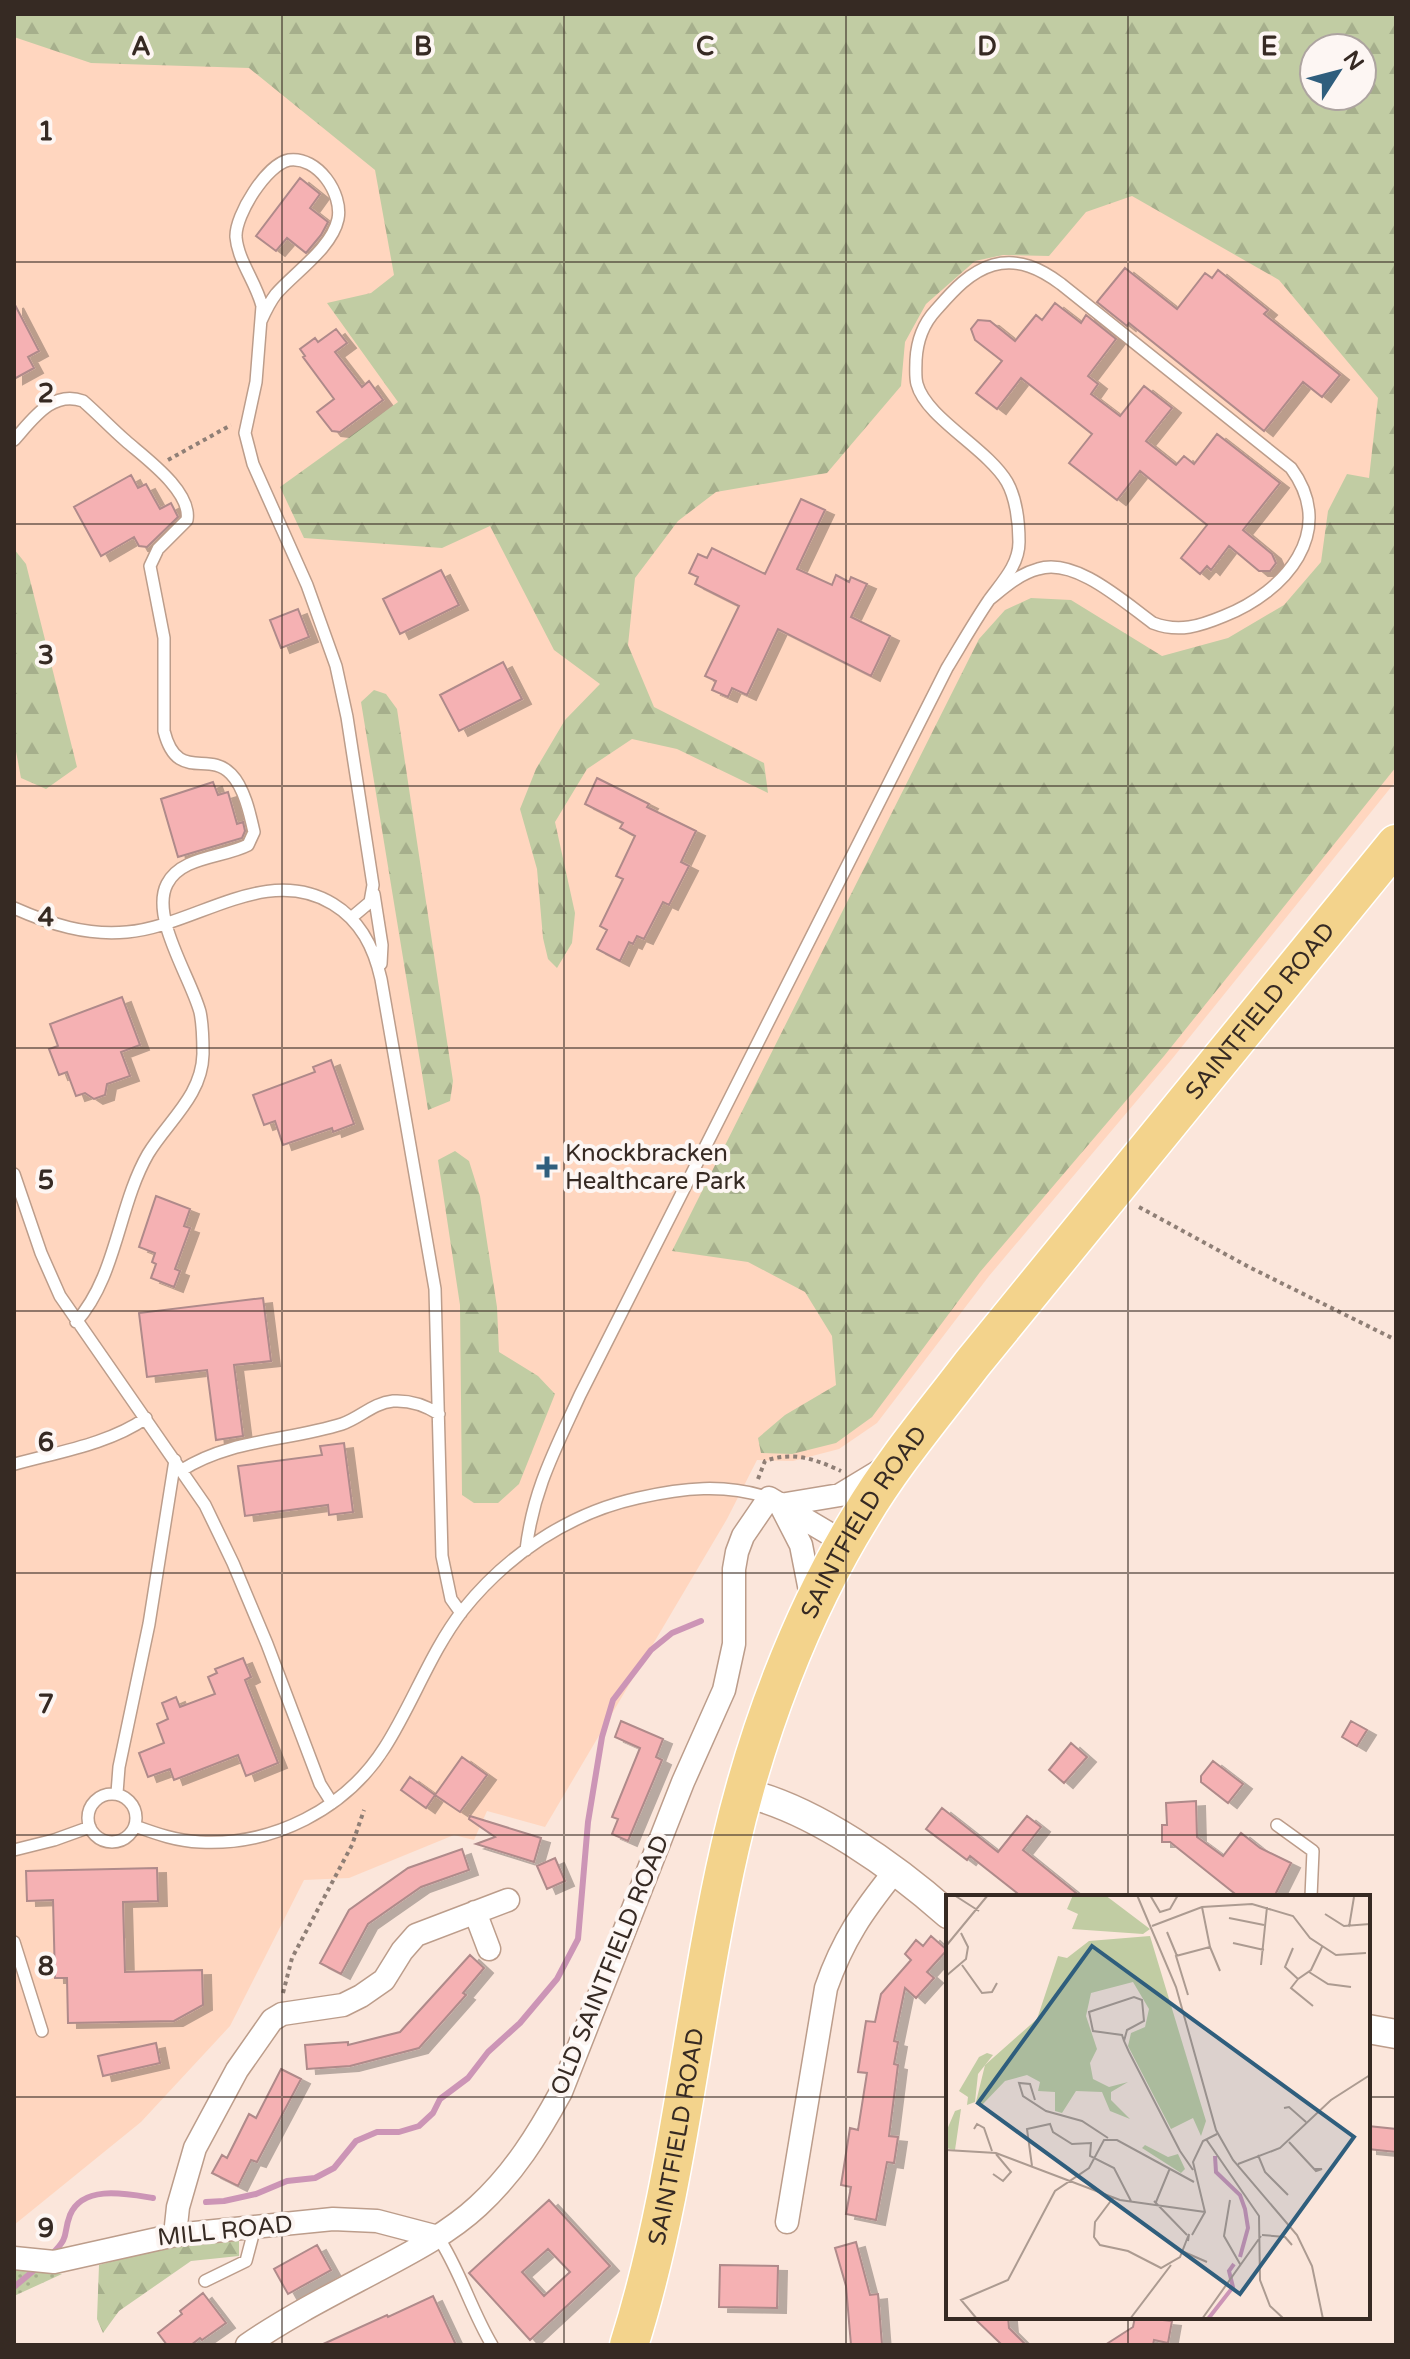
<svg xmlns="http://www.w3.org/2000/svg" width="1410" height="2359" font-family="'Varela Round',sans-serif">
  <defs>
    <pattern id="grass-dots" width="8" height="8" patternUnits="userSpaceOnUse" patternTransform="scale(2)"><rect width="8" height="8" fill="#c1cca3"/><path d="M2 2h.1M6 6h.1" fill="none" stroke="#a6af8c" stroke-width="1.8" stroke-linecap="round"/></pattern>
    <pattern id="forest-firs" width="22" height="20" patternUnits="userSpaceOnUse" patternTransform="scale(2)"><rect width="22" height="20" fill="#c1cca3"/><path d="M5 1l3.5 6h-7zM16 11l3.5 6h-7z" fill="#a6af8c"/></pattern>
    <filter id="shadow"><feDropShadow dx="9" dy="5" stdDeviation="0" flood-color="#0004"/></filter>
  </defs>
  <rect width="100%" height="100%" fill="#fbe6db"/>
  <path fill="#ffd6bf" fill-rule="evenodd" d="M14,14h1382v767l-224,278 -183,217 -112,147 -38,26 -46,12 -36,-1 -30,59 -182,308 -58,-16 -13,29 -20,-5 -105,43 -45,2 -74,146 -89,96 -127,103zM1314,48h48v48h-48z"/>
  <path fill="url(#grass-dots)" d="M14,2267l48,7 -48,22z"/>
  <path fill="url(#forest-firs)" fill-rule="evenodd" d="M14,14h1382v753l-232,289 -184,216 -108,145 -36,26 -44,11 -31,-1 -3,-15 27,-23 51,-30 -4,-49 -27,-44 -57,-30 -76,-11 307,-612 26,-29 26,-12 40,2 91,56 66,-18 56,-33 37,-43 7,-51 19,-37 22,4 9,-80 -99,-118 -147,-84 -46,16 -37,44 -46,-1 -28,6 -49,43 -21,38 -4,44 -74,87 -111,19 -38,29 -43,57 -7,67 26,62 110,56 4,30 -91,-44 -45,-10 -45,30 -32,53 20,91 -3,30 -15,25 -9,-9 -5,-21 -6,-69 -17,-60 16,-40 29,-49 35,-36 -46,-34 -64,-124 -48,22 -138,-10 -24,-51 118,-85 -71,-99 44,-10 23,-18 -19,-105 -126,-102 -158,-5 -77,-26zM1314,48h48v48h-48z
    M14,549l12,15 51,203 -31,22 -25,-11 -7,-37z
    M374,690l12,4 11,15 56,372 -3,20 -22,9 -67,-408z
    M455,1151l14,10 11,35 17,111 2,45 39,24 17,18 -36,90 -21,19h-24l-12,-8 -2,-190 -22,-145z
    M239,2238v18l-48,5 -72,50 -16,22 -6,-14 2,-54 74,-20z"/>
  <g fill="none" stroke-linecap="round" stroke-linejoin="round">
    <path stroke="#cc95b6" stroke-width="6" d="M206,2202l18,-1 32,-7 31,-13 28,-3 19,-10 22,-27 21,-9h22l20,-6 14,-13 7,-14 28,-21 20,-26 32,-29 37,-44 21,-40 10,-117 14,-85 11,-37 38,-50 21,-17 29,-12
      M52,2254c19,-19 10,-18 18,-39 13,-31 58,-21 83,-17
      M14,2287l24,-20"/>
  </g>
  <path fill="#f5b1b3" stroke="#af8a8a" stroke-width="2" fill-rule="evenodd" filter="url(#shadow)" d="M300,178l20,16 -10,14 18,14 -7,13 -15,18 -19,-15 -11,13 -20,-15z
    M1125,268l52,41 28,-36 7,5 6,-8 50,40 -4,4 76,61 -18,22 -19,-15 -39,49 -135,-108 -2,3 -30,-24z
    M14,303l25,48 -11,6 6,11 -20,11z
    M1055,303l26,20 5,-8 30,24 -28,37 10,8 -7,10 29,22 24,-30 28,22 -26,33 30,24 8,-9 10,8 23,-30 63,49 -37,47 29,24 4,9 -6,8h-11l-30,-25 -18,24 -4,-4 -7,8 -19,-16 26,-33 -67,-54 -23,29 -48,-37 23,-29 -71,-56 -24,31 -21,-16 26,-32 -27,-21 -4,-11 7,-9 12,1 25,20 21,-26 6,5z
    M336,329l11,14 -12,9 27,35 7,-6 14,19 -43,32 -8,-1 -15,-19 17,-13 -31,-42 2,-1 -5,-7 15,-11 3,4z
    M131,475l7,13 8,-4 14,25 11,-6 7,14 -31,30 -8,-1 -5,-9 -33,19 -27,-49z
    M801,499l24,11 -28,59 35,16 4,-10 13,7 2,-5 16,7 -16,33 39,19 -19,40 -93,-47 -31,66 -15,-7 -4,9 -16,-7 4,-9 -11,-5 34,-70 -44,-22 3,-7 -9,-4 9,-19 9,4 5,-10 53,26z
    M441,570l18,35 -59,29 -17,-35z
    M298,609l11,28 -28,11 -11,-28z
    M503,662l19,37 -63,32 -19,-36z
    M597,778l52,26 -2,3 49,24 -15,31 8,4 -20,39 -6,-3 -19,37 -7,-3 -4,8 -4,-2 -9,19 -23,-12 10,-19 -7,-4 23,-47 -7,-3 19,-40 -15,-8 3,-5 -38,-19z
    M213,782l5,13 10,-3 9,32 6,-2 2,9 -3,7 -64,19 -17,-58z
    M122,997l18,48 -19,7 9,24 -23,8 -2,11 -11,4 -9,-6 -9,3 -9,-24 -8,3 -10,-26 9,-3 -8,-22z
    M331,1060l23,64 -21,8 -1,-4 -49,17 -8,-24 -11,4 -11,-30 62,-23 -2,-5z
    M156,1196l34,13 -6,17 6,2 -15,41 5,2 -6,16 -23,-9 5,-14 -4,-2 3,-9 -16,-6z
    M263,1298l8,63 -37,4 9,71 -27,4 -9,-70 -60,7 -8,-64z
    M344,1443l9,69 -24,3 -1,-10 -83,11 -7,-50 84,-11 -2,-9z
    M243,1658l8,19 -6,3 33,83 -32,13 -8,-21 -64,25 -4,-11 -22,8 -9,-24 25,-10 -7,-19 11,-5 -6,-16 14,-6 4,10 35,-13 -7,-17 9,-4 -2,-4z
    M621,1721l42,18 -7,18 6,3 -34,81 -16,-7 6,-15 -6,-2 28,-69 -25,-11z
    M1351,1721l16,9 -10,16 -15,-9z
    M1071,1743l16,14 -23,26 -15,-13z
    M462,1757l25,18 -27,37 -25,-17z
    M1213,1761l30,23 -15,19 -27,-21v-6z
    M410,1777l25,18 -9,13 -25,-18z
    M1196,1801l1,36 26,19 18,-23 19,15 31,15 -17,34h-35l-69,-55h-8v-17h5l-1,-22z
    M942,1808l56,44 29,-36 14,11 -18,23 58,47h-59l-52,-41 -3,4 -41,-31z
    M470,1816l71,22 -7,24 -58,-18 19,-7 -26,-18z
    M462,1849l7,21 -48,17 -53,37 -27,50 -21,-11 29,-53 59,-42z
    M555,1858l10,23 -18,8 -10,-23z
    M157,1868l1,33 -35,1 2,70 77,-2 1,35 -29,16 -106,2 -1,-45h-12l-2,-78 -26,1 -1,-30z
    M931,1936l16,14 -20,22 7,6 -18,20 -11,-10 -11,53 4,1 -4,22 4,1 -9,71 9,1 -4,26 -7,-1 -11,58 -30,-6 5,-27 -10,-2 9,-57 8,2 9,-57 -9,-1 8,-51 9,1 6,-28 30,-34 -6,-6 11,-14 7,6z
    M470,1955l14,13 -21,25 3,2 -47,53 -69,18 -43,3 -2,-24 43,-3v3l52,-13z
    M156,2043l4,20 -57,13 -5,-20z
    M281,2069l20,10 -44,83 -6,-2 -13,26 -26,-13 10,-18 5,3 22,-44 7,4z
    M1368,2126l28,3v23l-28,-3z
    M549,2200l61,66 -80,74 -61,-67zM548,2249l22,23 -26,24 -22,-24z
    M856,2242l14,53 8,-1 4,51h-31l-5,-59 -11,-38z
    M317,2245l14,25 -43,24 -14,-25z
    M720,2265l58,1 -1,42 -58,-1z
    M203,2293l23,30 -24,17 -2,-2 -9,7h-24l-9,-12 24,-19 -2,-3z
    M433,2296l23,49h-135l66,-30 1,2z
    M973,2317h35l1,11 17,17h-24z
    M1135,2317l37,4 -4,22 -14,-3 -1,5h-48l28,-18z"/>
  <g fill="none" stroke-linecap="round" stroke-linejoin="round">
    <g stroke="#bc9d8b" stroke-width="14">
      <path id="service" d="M261,321c4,-9 8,-18 15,-27 18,-21 56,-46 62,-75 5,-25 -20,-63 -49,-59 -22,4 -54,55 -53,77 2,24 20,45 26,69l-6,76 -11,51 8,31 54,121 29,81 11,51 26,168 -3,17 -19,16
        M14,440c19,-21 38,-50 69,-39 15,13 28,27 43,40 18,16 66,50 61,79l-29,29 -8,17 14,72v93c13,52 44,19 67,43 13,13 19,40 23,58l-6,13c-25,13 -67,11 -81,39 -17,33 24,94 33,128 3,14 3,28 3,42 -1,42 -35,67 -55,100 -30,52 -31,122 -72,168
        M374,894l8,51 -1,19
        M14,908c36,16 73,28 113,24 68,-6 139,-69 206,-28 28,17 41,44 48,75l54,310 7,267 9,43 10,14
        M14,1174l27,79 19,43 145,209 28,58 34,81 53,140 12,19
        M15,1464c43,-12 94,-20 131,-46
        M182,1470c49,-31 106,-29 160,-46 18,-6 31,-21 51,-23 17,-1 32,4 46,13
        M526,1550c7,-60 29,-100 54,-155l367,-727c14,-23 27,-46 42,-68 13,-18 30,-35 30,-58 0,-19 -3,-44 -12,-60 -20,-34 -81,-64 -90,-98 -2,-7 -1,-17 -1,-24 1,-19 7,-36 20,-50 16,-18 33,-38 57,-45 26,-7 48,4 68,19l230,184c47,64 -6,124 -67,148 -24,10 -45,17 -71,7 -29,-21 -78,-66 -115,-54 -19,5 -33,18 -48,30
        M117,1793l2,-26 30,-143 26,-164
        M88 1818a24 24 0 1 1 48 0a24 24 0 1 1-48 0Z
        M1277,1825l36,26 -2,46
        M135,1826c22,8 42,15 65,16 73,4 146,-33 185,-95 28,-44 46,-96 78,-137 44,-55 106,-97 175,-112 44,-10 87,-15 131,0
        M14,1850l40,-10 36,-13
        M14,1942l28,89
        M438,2237c22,33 33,73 54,108
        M205,2281l41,-20 9,-34"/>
    </g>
    <g stroke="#bc9d8b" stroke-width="25">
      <path id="minor" d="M780,1505l60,-10 43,-26
        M781,1506l20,39 11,56
        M475,1912l14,37
        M787,2222l39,-234c17,-49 37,-77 69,-117
        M175,2235l3,-28 17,-59 42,-78 35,-50 10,-6 61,-9 18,-9 23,-16 18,-29 14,-16 92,-35
        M14,2258l40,4 121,-27 158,-16 44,2 61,16
        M247,2345c42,-29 88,-52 133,-76 34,-18 70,-37 98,-63 36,-33 60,-72 83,-114l122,-310 41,-92 10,-46v-75l3,-17 6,-16 26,-38 76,45"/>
    </g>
    <g stroke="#bc9d8b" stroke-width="31">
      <path id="tertiary" d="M745,1793c69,16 150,74 203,121
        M1368,2029l28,5"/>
    </g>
    <g stroke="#fff" stroke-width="41">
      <g id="trunk">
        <path id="s1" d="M629,2345c51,-161 63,-333 101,-498 26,-113 70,-232 131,-331 32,-54 73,-102 111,-152l424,-520"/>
      </g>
    </g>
    <path stroke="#8f7f76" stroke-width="4" stroke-dasharray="4 4" stroke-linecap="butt" d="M168,460l63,-35
      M1139,1207l110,60 147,73
      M758,1479l7,-18c28,-10 50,-2 76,10
      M283,1993l9,-35 60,-113 12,-35"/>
    <use href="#service" stroke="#fff" stroke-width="11"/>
    <use href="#minor" stroke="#fff" stroke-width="22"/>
    <use href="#tertiary" stroke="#fff" stroke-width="28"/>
    <use href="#trunk" stroke="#f3d38c" stroke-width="38"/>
  </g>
  <path fill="none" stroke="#362a23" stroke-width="2" stroke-opacity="0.55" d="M282,14v2331M564,14v2331M846,14v2331M1128,14v1883M14,262h1382M14,524h1382M14,786h1382M14,1048h1382M14,1311h1382M14,1573h1382M14,1835h1382M14,2097h934M1368,2097h28M1128,2317v28"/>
  <path fill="#2f5e7d" stroke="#fdf6f3" stroke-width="3" d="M543 1155h8v8h8v8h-8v8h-8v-8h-8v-8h8z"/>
  <g text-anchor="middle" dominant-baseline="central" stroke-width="8" stroke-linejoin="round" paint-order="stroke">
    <g font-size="24" fill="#362a23" stroke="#fdf6f3">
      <text stroke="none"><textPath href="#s1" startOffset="1510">SAINTFIELD ROAD</textPath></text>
      <text stroke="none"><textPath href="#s1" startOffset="862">SAINTFIELD ROAD</textPath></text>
      <text transform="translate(610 1965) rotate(-68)">OLD SAINTFIELD ROAD</text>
      <text stroke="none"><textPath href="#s1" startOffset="214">SAINTFIELD ROAD</textPath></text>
      <text transform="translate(225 2231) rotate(-6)">MILL ROAD</text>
    </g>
    <g font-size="24" fill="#362a23" stroke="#fdf6f3" text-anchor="start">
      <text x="565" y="1153">Knockbracken<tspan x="565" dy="28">Healthcare Park</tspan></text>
    </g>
  </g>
  <g transform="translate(946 1895)">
    <rect width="424" height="424" fill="#fbe6db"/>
    <path d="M127,0h32l45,34 -7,5 -71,-5 6,-15 -11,-5zM41,158l6,2 -15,19 -3,28 -8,3 1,-8 -9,-6 20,-34zM15,214l-6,41 -9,-2v-16l9,-21z" fill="#c1cca3"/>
    <path d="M204,41l56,185 -5,15 -8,-18 -22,11 -43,-83 3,-13 14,-6 4,-18 -16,-27 -42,11 -5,23 11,33 -7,14 3,16 16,8 19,-5 -17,10v8l19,19 -20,-8 -8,-19 -26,-1 -14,22 -7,-2v-19l-17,-1 2,-9 -13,-7 -22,6 -23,24 -6,-3 9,-37 52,-46 21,-63 9,2 22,-17zM199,250l23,12 10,-3 7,15 -4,4 -39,-25z" fill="#c1cca3"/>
    <path fill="none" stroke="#cc95b6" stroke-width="4" d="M269,261l1,16 24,23 5,14 3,19 -8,29M262,424l25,-32 -4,-16 5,-7"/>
    <path fill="none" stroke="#ac9b91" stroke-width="2" d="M8,0l25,16M191,0l39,92 40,143 17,30 64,75 15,31 11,53M204,0l10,17 10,-3 8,-14M379,19l19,12 26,-2M283,23l35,7M206,31l50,-19 50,-3 41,12 17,22 26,17 30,-2M403,32l5,-30M221,37l10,24M287,48l31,7M0,51l42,-51M264,52l10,24M347,53l-8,19 13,12 13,-9 11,-23M16,70l20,28 10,-1 5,-9M315,70l6,-58M363,77l19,12 23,3M0,81l20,-17 2,-12 -7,-14M352,84l-7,9 22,18M242,100l-12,-39 34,-9 -8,-40M178,146l3,-11 17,-9 -2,-21 -8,-3 -45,15 4,19 29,4 2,6 5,11 51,99 13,19M89,205l-5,-16 -11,-1 4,13 23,15 36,10 26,17M338,213l5,-1 17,15M28,234l3,-5 7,4 8,23M260,244l53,77 1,64 10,26 14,13M343,247l27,29 6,-2h-8M0,255l50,3 124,47 85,12M312,260l7,17 23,23M292,269l42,-16 51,-48 39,-25M86,271l-5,-37 23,-5 3,8 19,12 19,-1 -1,13 24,12 17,33M47,279l10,7 8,-9 -15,-18M167,303l-18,24 -1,15 6,8 28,6 33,17 19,-11 9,-23 -1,7M284,305l-6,36 16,28M208,306l33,34M210,307l14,-34M246,340l13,-23 -12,-50 10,-21 14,-7M316,340l23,2 7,8M238,357l23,10M31,424l-16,-19 47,-20 47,-89 34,-23 15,-28h13l77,42M184,424l41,-54M256,424l59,-83"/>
    <path fill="#2f5e7d" fill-opacity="0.15" stroke="#2f5e7d" stroke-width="4" d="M146,51l262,191 -114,157 -262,-191z"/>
    <rect width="424" height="424" fill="none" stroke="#362a23" stroke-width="4"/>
  </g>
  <g font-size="26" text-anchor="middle" font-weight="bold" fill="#362a23" stroke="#fdf6f3" stroke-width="8" stroke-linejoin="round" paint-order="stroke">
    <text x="141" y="55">A</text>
    <text x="423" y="55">B</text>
    <text x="705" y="55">C</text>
    <text x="987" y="55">D</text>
    <text x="1269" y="55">E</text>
    <text x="46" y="140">1</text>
    <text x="46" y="402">2</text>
    <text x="46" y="664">3</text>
    <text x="46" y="926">4</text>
    <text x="46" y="1189">5</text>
    <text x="46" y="1451">6</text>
    <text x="46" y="1713">7</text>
    <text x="46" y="1975">8</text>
    <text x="46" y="2237">9</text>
  </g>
  <rect width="1410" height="2359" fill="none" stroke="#362a23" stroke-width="32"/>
  <g transform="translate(1338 72) rotate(54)"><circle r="38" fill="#fdf6f3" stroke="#ada4a0" stroke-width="2"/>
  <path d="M0-6L14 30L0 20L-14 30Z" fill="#2f5e7d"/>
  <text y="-12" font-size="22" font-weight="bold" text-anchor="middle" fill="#362a23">N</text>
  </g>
</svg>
